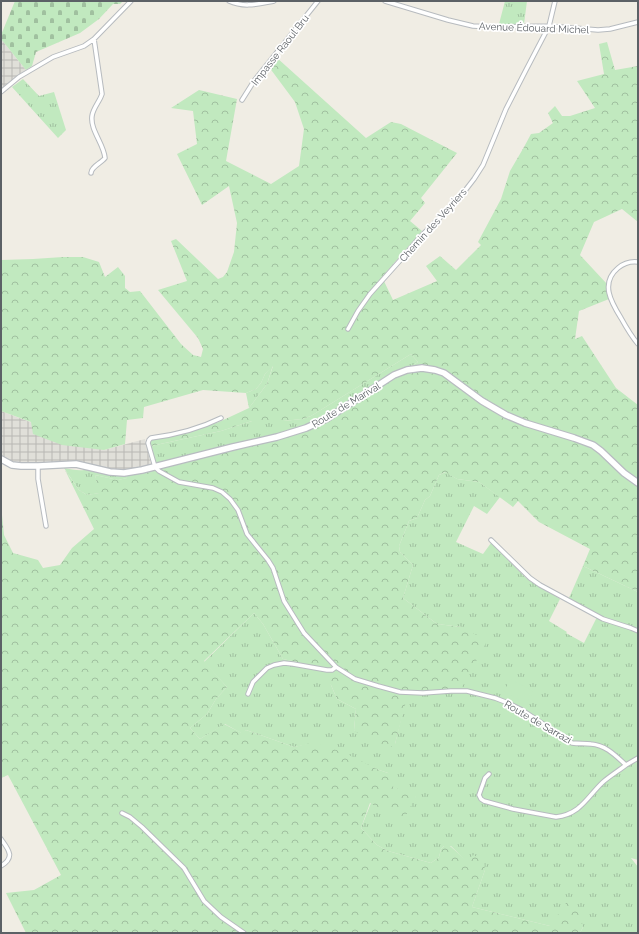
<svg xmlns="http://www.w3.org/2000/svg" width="639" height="934" font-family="Raleway,sans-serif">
  <defs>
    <pattern id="industrial-grid" width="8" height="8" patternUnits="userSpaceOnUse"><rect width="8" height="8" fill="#e0dfd9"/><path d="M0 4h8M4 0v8" fill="none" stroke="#b9b8b4"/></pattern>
    <pattern id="grass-tufts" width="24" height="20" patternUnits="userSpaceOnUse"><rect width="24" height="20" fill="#c1e9bf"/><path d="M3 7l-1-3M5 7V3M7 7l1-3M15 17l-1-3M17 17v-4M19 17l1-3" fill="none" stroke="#a0c09f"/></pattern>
    <pattern id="forest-crowns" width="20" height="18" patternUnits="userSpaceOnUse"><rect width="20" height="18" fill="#c1e9bf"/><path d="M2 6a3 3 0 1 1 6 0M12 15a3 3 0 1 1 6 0" fill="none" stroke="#a0c09f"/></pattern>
    <pattern id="cemetery-stones" width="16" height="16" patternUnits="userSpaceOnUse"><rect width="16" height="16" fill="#c1e9bf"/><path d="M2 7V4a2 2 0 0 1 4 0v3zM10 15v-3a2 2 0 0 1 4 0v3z" fill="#a0c09f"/></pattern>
  </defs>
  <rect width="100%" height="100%" fill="#f0ede4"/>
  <path fill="url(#industrial-grid)" d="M1,39l25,31 -25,19z
    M1,411l103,39 41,-11 7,30 -13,3 -69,-5 -6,1h-42l-21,-6z"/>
  <path fill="url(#grass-tufts)" d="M505,1h22l-3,23h-25z
    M23,79l16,17 15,-4 12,38 -8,8 -46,-51z
    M411,354l7,8 -98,62 -163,43 -6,-21 70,-15 31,-10h31l19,-2 9,-3z
    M273,365l-6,19 -18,24 -3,-15 10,-4 5,-6 4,-9z
    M64,468c8,1 16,4 24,1l38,5 1,4 -9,2 -23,-5 5,18 -13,2 -8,-5z
    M446,472l11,7 22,3 21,15 -13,17 -13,-8 -18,36 27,12 8,-11 35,35 34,21 -11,22 18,11 -1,1 18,10 14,-28 -29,-17 14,-32 55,26v268l-7,-2 7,9v66h-58l3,-6 -33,-1 -78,-19 13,-37 -18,-8 -16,-16h-7l-3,3 -2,8 -8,6 -43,-12 -11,-6 -16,-17 10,-25 45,-6 -24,-10 -4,-14 -9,-3 -64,-27 -21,4 -48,-17 -3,4 -18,-10 -25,15 -10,-11 17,-14 9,-15 11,-12 -23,-25 50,-49 9,11 20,35 36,8 12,18 6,14 19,10 -2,21 41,14 13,-54 16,1 38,-64 -25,-3 -34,-26 10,-33 -13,-13 -1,-6 10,-25 8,-3 8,-18 5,-4 9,-21z"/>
  <path fill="url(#forest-crowns)" d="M607,42l8,28 23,-4v156l-16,-13 -28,13 -14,33 27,29v8l2,7 -30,12 -4,28 7,-3 34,52 22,17v187l-55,-26 7,-17 -51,-27 -21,-21 -5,6 -34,-25 -22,-3 -12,-7 -6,3 -9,21 -5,4 -8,18 -8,3 -10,25 1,6 13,13 -10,33 34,26 25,3 25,14 -26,48 -37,2 -15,-1 -14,54 -6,4 -20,-6 -15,-12 2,-21 -19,-10 -6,-14 -9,-4 -3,-14 -36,-8 -20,-35 -9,-11 -50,48 23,26 -11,12 -9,15 -17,14 10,11 24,-15 18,9 4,-3 48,17 21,-5 32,12 32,16 9,3 7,5 -2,9 23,9 -13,25 -33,-18 -9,25 16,17 11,6 43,12 8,-6 2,-8 3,-3h6l17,15 6,-6 11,5 1,10 -13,37 78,19 18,-26 11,9 4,18 -3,6h-554l-20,-40 28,-3 27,-15 -53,-100 -7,3v-273l3,30 9,18 25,7 5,8 17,-3 12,-17 22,-19 -29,-59 14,20 8,5 12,-2 -4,-18 23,5 9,-2 -1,-4 194,-50 98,-62 -7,-8 -100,62 -9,3 -19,2h-31l-31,10 -70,15v-6l24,-4 23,-7 21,-7 30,-14 18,-24 6,-18 -8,8 -4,9 -5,6 -10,4 -43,-3 -59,17 -1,11 -16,2 -2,24 -21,6 -42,-5 -29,-11 -2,-12 -30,-11v-151l32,-1 30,-2h20l16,5 6,15 13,-10 7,9v12l5,4 10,-1 41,53 12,11 8,2 2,-8 -5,-11 -40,-48 29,-9 -16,-40 5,-2 42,40 5,-2 4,-5 7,-20 3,-29 -8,-37 -27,19 -25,-51 20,-10 -4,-33 -22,-3 28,-18 38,9 -11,62 45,23 28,-18 5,-37 -9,-27 -26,-35 7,-10 90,81 25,-16 10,2 56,29 -36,45 4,5 -15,18 12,10 -40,46 11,23 44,-19 -11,-15 14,-10 16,14 25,-25 -3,-3 23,-43 9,-28 14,-24 7,-13 8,-1 14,-10 -5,-10 7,-7 7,10h8l25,-8 -18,-27 27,-7 -5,-30z"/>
  <path fill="url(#cemetery-stones)" d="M15,1h108l-3,3h-7l-14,15 -19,14 -44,19 -4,14 -6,4 -25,-31v-4z"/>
  <path fill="#c1e9bf" d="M510,679l23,12 -6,13 -23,-12z"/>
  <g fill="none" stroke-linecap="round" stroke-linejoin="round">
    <g stroke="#b7bbbf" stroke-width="5.5">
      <path id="street" d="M229,1c15,7 29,3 45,0
        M385,1l63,19 25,6 18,1 58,-1 49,4 12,-1 28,-7
        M1,92l18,-15 34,-20 31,-11 10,-7 37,-38
        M242,100l12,-19 64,-80
        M91,173c0,-6 10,-10 14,-15 -1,-14 -15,-28 -13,-42 1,-8 8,-15 10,-22l-8,-55
        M638,262c-8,-1 -14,1 -20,6 -18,15 -7,34 3,50 5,9 10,18 17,26
        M348,329l10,-18 12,-17 34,-38 15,-18 38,-37 17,-22 9,-14 23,-56 20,-39 23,-44 6,-25
        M221,418c-22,11 -46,17 -70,20l-2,2 -1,3 7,24 4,4 20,11 34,6 9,4 8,7 8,11 9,24 21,26 5,8 11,33 20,32 32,34 19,12 23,7 22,6 23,1 28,-2h16l28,7 13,5 14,7 50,33c7,1 13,0 19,1 15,1 25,12 35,21l12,-7
        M38,466v13l8,47
        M491,540l39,38 10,7 63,34 28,9 7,3
        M248,694l5,-12 14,-14 7,-3 10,-2 9,1 34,6h5l4,-3
        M489,774l-4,4 -6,17 2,4 3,2 29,8 43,8c25,-3 31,-20 47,-35 7,-6 15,-11 23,-17
        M122,813l8,4 12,10 42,41 20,33 17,16 23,16
        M1,839c7,10 15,18 0,27"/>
    </g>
    <g stroke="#b8bcc1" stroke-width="8">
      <path id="secondary" d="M1,459l11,6 9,1h17l38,-2 34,8 14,1 18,-3 91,-23 44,-10 29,-9 22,-10 66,-43 13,-5 15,-2 13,2 9,3 38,28 24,14 19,8 49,15 19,7 8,6 23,22 14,10"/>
    </g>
    <use href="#street" stroke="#fff" stroke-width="3.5"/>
    <use href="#secondary" stroke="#fff" stroke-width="5.5"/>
  </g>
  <g text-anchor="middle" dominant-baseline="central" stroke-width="3.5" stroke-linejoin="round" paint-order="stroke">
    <g font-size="10" fill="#5c6166" stroke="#fff">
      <text transform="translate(534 28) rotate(2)">Avenue Édouard Michel</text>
      <text transform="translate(280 50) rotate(-52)">Impasse Raoul Bru</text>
      <text transform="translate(433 225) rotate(-48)">Chemin des Veyriers</text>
      <text transform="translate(346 405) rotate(-31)">Route de Marival</text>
      <text transform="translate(538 722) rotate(30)">Route de Sarrazi</text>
    </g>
  </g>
  <rect width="639" height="934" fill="none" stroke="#5c6166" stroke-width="4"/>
</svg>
